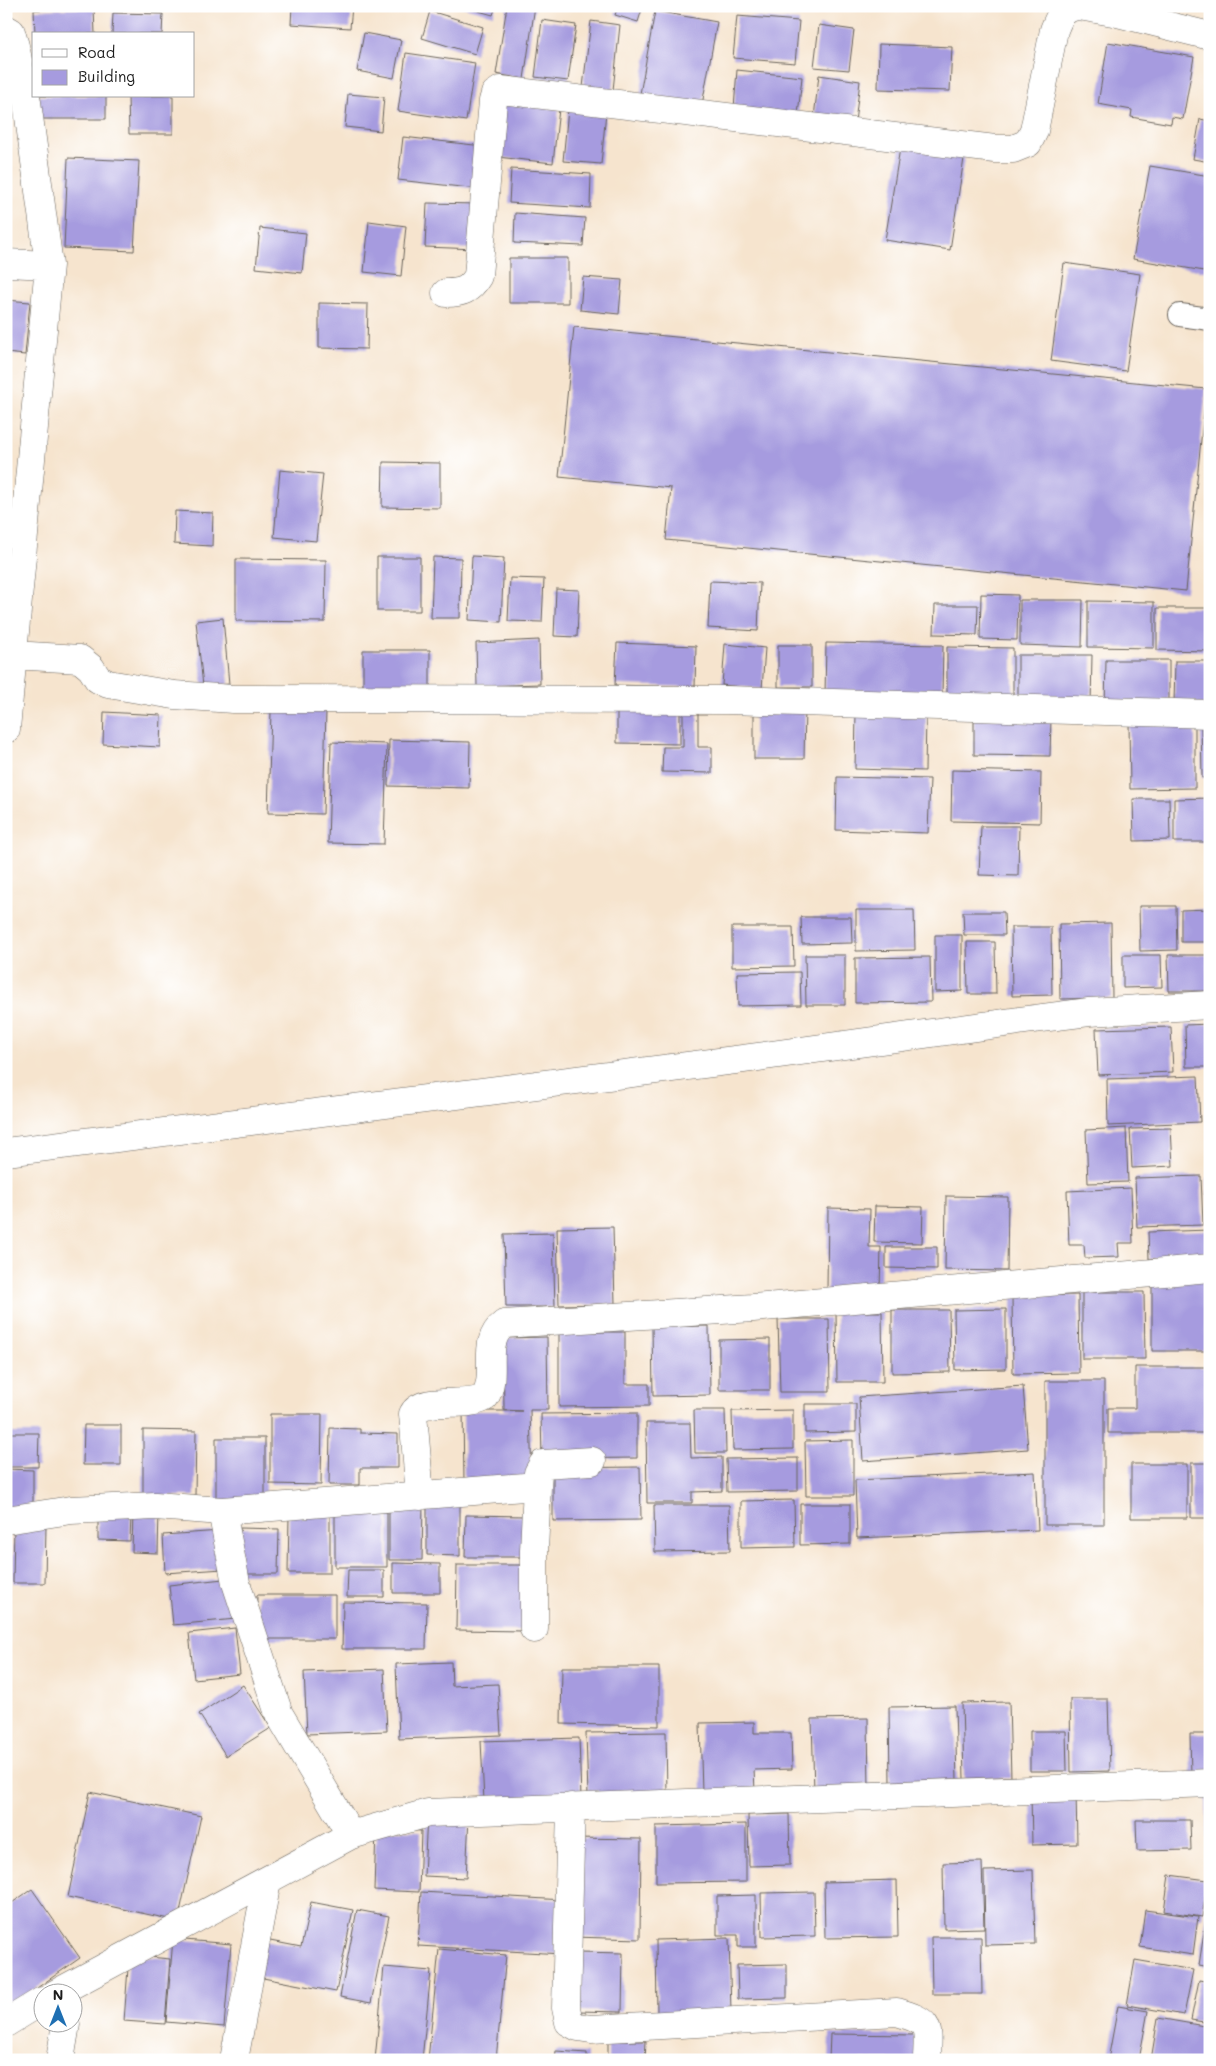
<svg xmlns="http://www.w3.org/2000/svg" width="1216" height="2066" font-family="Mali,sans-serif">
  <rect width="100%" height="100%" fill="#fff"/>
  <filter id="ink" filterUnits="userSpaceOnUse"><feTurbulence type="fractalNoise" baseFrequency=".02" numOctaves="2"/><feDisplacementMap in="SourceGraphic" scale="10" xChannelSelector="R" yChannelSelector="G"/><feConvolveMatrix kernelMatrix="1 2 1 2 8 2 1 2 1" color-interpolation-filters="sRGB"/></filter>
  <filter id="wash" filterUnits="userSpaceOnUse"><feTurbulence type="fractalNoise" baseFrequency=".0096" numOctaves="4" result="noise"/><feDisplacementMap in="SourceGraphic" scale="20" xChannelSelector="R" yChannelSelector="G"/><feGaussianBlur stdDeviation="1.12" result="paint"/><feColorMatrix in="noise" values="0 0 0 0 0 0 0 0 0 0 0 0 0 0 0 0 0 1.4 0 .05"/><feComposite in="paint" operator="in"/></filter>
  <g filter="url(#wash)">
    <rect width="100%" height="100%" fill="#f6e4ce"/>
    <g id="blocks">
      <path fill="#a69bdf" d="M292,6h60l-2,22 -59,-4z
        M460,6h36l-3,9z
        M507,6h28l-11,73 -28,-5z
        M618,6h25l-5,16 -23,-7z
        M94,8l1,26h-60l-1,-24z
        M430,11l53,16 -8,27 -53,-16z
        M655,11l62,11 -15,83 -62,-11z
        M113,13l50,1 -1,20h-50z
        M737,16l62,5 -4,42 -62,-5z
        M542,20l34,5 -8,56 -33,-4z
        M591,21l29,4 -7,65 -30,-3z
        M819,25l35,5 -5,40 -35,-3z
        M364,33l37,7 -7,38 -37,-7z
        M1108,42l86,15 -11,62 -11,-2 -1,7 -40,-7 1,-7 -34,-6z
        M879,44l73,3 -2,44 -72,-2z
        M406,53l69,10 -9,58 -68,-10z
        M737,70l65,7 -4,38 -64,-7z
        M819,75l41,6 -5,41 -41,-5z
        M348,94l36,3 -3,34 -36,-4z
        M39,96h67v23h-67z
        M128,96h45v38h-44z
        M503,104l56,5 -6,54 -56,-6z
        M568,109l38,3 -5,52 -38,-3z
        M1200,119l10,2v41l-17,-3z
        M403,137l80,9 -4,43 -81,-9z
        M901,142l64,10 -15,98 -65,-10z
        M68,158l71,3 -5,90 -70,-3z
        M1150,166l60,10v96l-77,-13z
        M511,169l80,5 -1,34 -81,-5z
        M427,203l50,1 -1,45 -51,-2z
        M515,213l70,5 -2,28 -69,-3z
        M369,221l37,5 -5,50 -37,-4z
        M260,228l46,5 -4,40 -46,-5z
        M509,258h59v45h-59z
        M1064,263l76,11 -14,97 -75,-10z
        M583,277l39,3 -3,34 -39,-4z
        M6,300l24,2 -5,53 -19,-2z
        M319,303l49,1 -1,45 -48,-1z
        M574,327l632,62 -20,202 -520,-51 5,-52 -112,-11z
        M383,462l57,1v45l-58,-1z
        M280,470l43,4 -7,67 -42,-4z
        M175,511l38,2 -1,33 -38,-2z
        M472,556l32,2 -3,64 -32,-2z
        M377,557h43v54h-43z
        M433,557l28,1 -1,60h-29z
        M236,559l90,1 -1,62 -89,-1z
        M510,578l34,1 -2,43 -34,-1z
        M710,581l50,2 -2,48 -50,-3z
        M556,589l23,1 -2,47 -23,-1z
        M981,594l37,1 -1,45 -37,-1z
        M1020,600h63l-1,47 -62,-2z
        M1088,601l66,1v46l-66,-1z
        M935,605h43l-1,30 -43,-1z
        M1157,608h53v43l-53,-1z
        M223,618l6,66 -26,2 -7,-65z
        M539,640l1,44 -63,2 -1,-43z
        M617,643l79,3 -1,41 -80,-2z
        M826,643l117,2 -1,52 -117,-2z
        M725,644l40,4 -3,41 -40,-4z
        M778,645h34v42h-34z
        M947,647l66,1v50l-66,-1z
        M363,650h67v37h-67z
        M1018,655h74l-1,50h-73z
        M1106,660h63v49l-64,-2z
        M1175,661h35v44h-36z
        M617,702h63v42l-63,-1z
        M754,707l51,1 -1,51h-50z
        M271,711h55l-3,103 -55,-1z
        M683,711h15v36h14v26l-50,-1 1,-25h20z
        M104,712l57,3 -1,32 -57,-3z
        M856,712l70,2 -1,57 -70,-2z
        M974,718h77l-1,38 -76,-1z
        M1210,720v57l-8,1 -1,-57z
        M1195,721v67l-65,1 -1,-67z
        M389,740l81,2 -1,46 -81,-2z
        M331,742l56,2 -3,100 -56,-1z
        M952,770l89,2 -1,51 -89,-2z
        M837,777l93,2 -2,54 -92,-3z
        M1210,798v44h-36v-43z
        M1133,799h36l1,41 -36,1z
        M981,826h38l-1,50 -39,-1z
        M1139,906h37l1,44 -37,1z
        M1210,909v33h-29v-32z
        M856,910h58l1,40 -59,1z
        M963,912h41l1,23h-41z
        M801,917h50l1,26 -50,1z
        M1111,923l1,75 -52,1 -1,-75z
        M732,927h61l1,39 -62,1z
        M1011,927h40l1,68 -40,1z
        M935,935h27v56l-27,1z
        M967,942h28l1,52h-28z
        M805,955h40v50h-39z
        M1123,955h38l1,32 -39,1z
        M1168,955h42v36h-41z
        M930,957l1,45 -76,1v-45z
        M800,972l1,33 -63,1 -1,-33z
        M1210,1024v43h-24l-1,-42z
        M1171,1027l2,45 -75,3 -2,-46z
        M1198,1076l2,46 -92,4 -1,-47z
        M1126,1128l2,54 -40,1 -2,-53z
        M1171,1128l2,38 -41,2 -2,-39z
        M1201,1176l2,49 -66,2 -2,-49z
        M1207,1178h3v24h-2z
        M1131,1188l2,55h-15l1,14 -34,1 -1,-13h-15l-2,-54z
        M946,1196l62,1 -1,74 -62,-1z
        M875,1206l48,1 -1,36 -48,-1z
        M828,1208l42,1 -1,38h12l-1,45 -53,-1z
        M613,1227l2,77 -56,1 -2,-77z
        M1210,1230v27l-61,2 -1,-27z
        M553,1233l2,74h-49l-2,-73z
        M886,1247h51v22l-51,-1z
        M1152,1279h58v72h-58z
        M1082,1292h62l1,67h-63z
        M1078,1295l1,78 -66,1 -1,-78z
        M1006,1309v60l-51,1 -1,-60z
        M892,1310h57l1,62 -58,1z
        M836,1312h46l1,70h-46z
        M778,1319h51l1,73h-50z
        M709,1326l1,69 -57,1 -1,-69z
        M559,1332h66v52h24v22l-90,1z
        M547,1337l1,73h-18l2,73h-68l-1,-72h59l-18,-1 -1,-72z
        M770,1339v51h-51v-50z
        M1135,1367h75v66h-102v-25h27z
        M1045,1381h59v144h-59z
        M1023,1386l5,63 -165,12 -4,-64z
        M805,1404h51v28l-51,1z
        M694,1410h31l1,43h-31z
        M793,1410v39l-60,1 -1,-39z
        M637,1413v45l-95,1 -1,-45z
        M270,1414h52l-1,71 -51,-1z
        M646,1423h44l1,35 31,-1v34l-30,1v11h-45z
        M84,1425h37v40h-38z
        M330,1428l30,1v4l38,1v34h-38v17h-31z
        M143,1430l53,1 -1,65h-52z
        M6,1433h33l-1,34h-32z
        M216,1438h49v63h-49z
        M853,1440v56h-47l-1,-55z
        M798,1458v33l-71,1 -1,-33z
        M1191,1463h19v55h-19z
        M1131,1464h56v54h-56z
        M640,1467l1,53 -88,1v-53z
        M6,1469l27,1v37h-27z
        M1035,1472l3,58 -181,8 -2,-58z
        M427,1499l33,1v56l-33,-1z
        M794,1500l1,47 -54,1v-47z
        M389,1503h34l-1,57h-33z
        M800,1504h50v40l-50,1z
        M654,1505h75l1,46 -75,1z
        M133,1510l26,1 -1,42 -26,-1z
        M335,1511l52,1v55h-52z
        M98,1514l33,1 -1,26 -32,-1z
        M289,1515h41v58h-42z
        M466,1515l59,1 -1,41h-59z
        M14,1525h32l-1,58h-32z
        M240,1528l39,1 -1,45h-38z
        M221,1531l2,38 -58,4 -2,-38z
        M393,1563l47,1v29h-47z
        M457,1565h68l-1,66 -68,-1z
        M348,1570h36v27h-37z
        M232,1578l4,41 -63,6 -4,-40z
        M257,1595h78v44h-79z
        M343,1602l84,1 -1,46h-84z
        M235,1628l5,46 -46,5 -5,-46z
        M451,1662l1,24 46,-2 3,51 -102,4 -3,-75z
        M562,1667h97v59l-98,-2z
        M384,1669l3,62 -80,3 -3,-62z
        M243,1685l28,43 -45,28 -27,-42z
        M1070,1699h38l2,72 -39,1z
        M1009,1702l2,76 -47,1 -2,-76z
        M955,1706l2,75 -67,2 -1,-76z
        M868,1718l1,73 -55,1 -2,-73z
        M754,1722v11h37l1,36 -38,1 1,21 -53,1 -2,-69z
        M1030,1731h36l1,40h-37z
        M666,1732l1,63 -79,1 -2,-63z
        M1190,1734h20v41l-19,1z
        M579,1738l2,60 -97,3 -3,-60z
        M90,1792l111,24 -23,105 -110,-24z
        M1076,1792l1,52 -45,1 -1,-52z
        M1206,1794h4v47h-3z
        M789,1814l1,51 -41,1 -1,-51z
        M427,1815l42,2 -3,61 -42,-2z
        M1136,1820h54l1,30 -54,1z
        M746,1824v58l-90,1v-57z
        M376,1829l45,2 -2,61 -45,-2z
        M574,1838l67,1 -1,100 -67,-2z
        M982,1862l2,66 -40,1 -1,-66z
        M1033,1870l2,74 -50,1 -1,-74z
        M1169,1875l39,5 -6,37 -38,-6z
        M897,1880l1,57 -73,1 -1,-56z
        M32,1889l48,69 -69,48 -5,-7v-92z
        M421,1892l143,8 -2,54 -144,-8z
        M814,1892l1,44 -53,1 -1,-44z
        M756,1895v52h-18v-12h-21v-39z
        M1209,1900h1v67l-11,-2z
        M311,1902l42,8 -17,82 -78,-15 7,-37 36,7z
        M357,1910l32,6 -18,87 -31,-6z
        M1145,1910l53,7 -5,38 -53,-8z
        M931,1937h50l1,57h-50z
        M729,1938l2,74 -74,2 -1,-74z
        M173,1939l58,5 -7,83 -58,-5z
        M439,1949l67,6 -10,105h-68z
        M579,1952l44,1 -1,59 -44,-1z
        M129,1955l41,4 -5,65 -41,-3z
        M1135,1960l58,10 -9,45 -57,-10z
        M787,1964v34l-49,1 -1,-34z
        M384,1967l47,4 -9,89h-47z
        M1199,1980l11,2v41l-19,-3z
        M1118,2006l30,5 -9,49h-31z
        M1158,2018l52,9v33h-59z
        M830,2034l87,1v25h-88z
        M608,2041h38l-1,19h-37z
        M556,2051l31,2v7h-32z"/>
    </g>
  </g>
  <g filter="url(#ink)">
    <use href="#blocks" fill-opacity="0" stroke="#68625a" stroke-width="1"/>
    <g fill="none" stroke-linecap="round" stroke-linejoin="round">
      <g stroke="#68625a" stroke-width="24">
        <path id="lane" d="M1180,315l30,4"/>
      </g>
      <g stroke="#68625a" stroke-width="29">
        <path id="street" d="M1079,6l34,6 97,24
          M6,29l5,3 4,14 12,56 22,163 -43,464
          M6,263l43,2
          M446,293c16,0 24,-3 32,-17l15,-175 2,-7 6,-4 494,59h18l15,-6 6,-12 20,-101c5,-13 8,-21 22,-24
          M13,655l67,4 11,9 7,11 10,5 66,11 59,4 494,1 483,14
          M6,1152l737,-93 283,-39 63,-8 121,-7
          M537,1486l1,-13 5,-9 49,-3
          M420,1496l-7,-82c10,-19 55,-5 72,-17 14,-23 -5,-55 19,-73l249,-16 457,-40
          M6,1520l65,-10 84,-4 67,5
          M571,1807l-5,201 3,14 9,5 13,2 306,-17c35,10 31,14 30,48
          M351,1835l-72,-121 -43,-131 -14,-72 315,-25 -3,65v78
          M55,1994l296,-159 77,-22 782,-30
          M6,2023l36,-22
          M60,2060l6,-36
          M234,2060l33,-179"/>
      </g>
      <use href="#lane" stroke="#fff" stroke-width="22"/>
      <use href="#street" stroke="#fff" stroke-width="28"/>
    </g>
  </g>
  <rect width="1216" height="2066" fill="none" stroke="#fff" stroke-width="25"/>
  <rect x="32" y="32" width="162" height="65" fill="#ffffff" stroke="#a4a4a4"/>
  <rect x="42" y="49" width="25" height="8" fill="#ffffff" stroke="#a4a4a4"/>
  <text x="78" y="58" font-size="15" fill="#1c1c1c">Road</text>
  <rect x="42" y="70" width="25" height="15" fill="#a69bdf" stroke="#a4a4a4"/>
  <text x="78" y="82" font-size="15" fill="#1c1c1c">Building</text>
  <g transform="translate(58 2008)"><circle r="24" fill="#ffffff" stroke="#a4a4a4"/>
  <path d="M0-4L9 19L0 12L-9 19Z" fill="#1f6fb2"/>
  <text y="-8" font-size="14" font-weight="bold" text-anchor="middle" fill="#1c1c1c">N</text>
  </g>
</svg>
